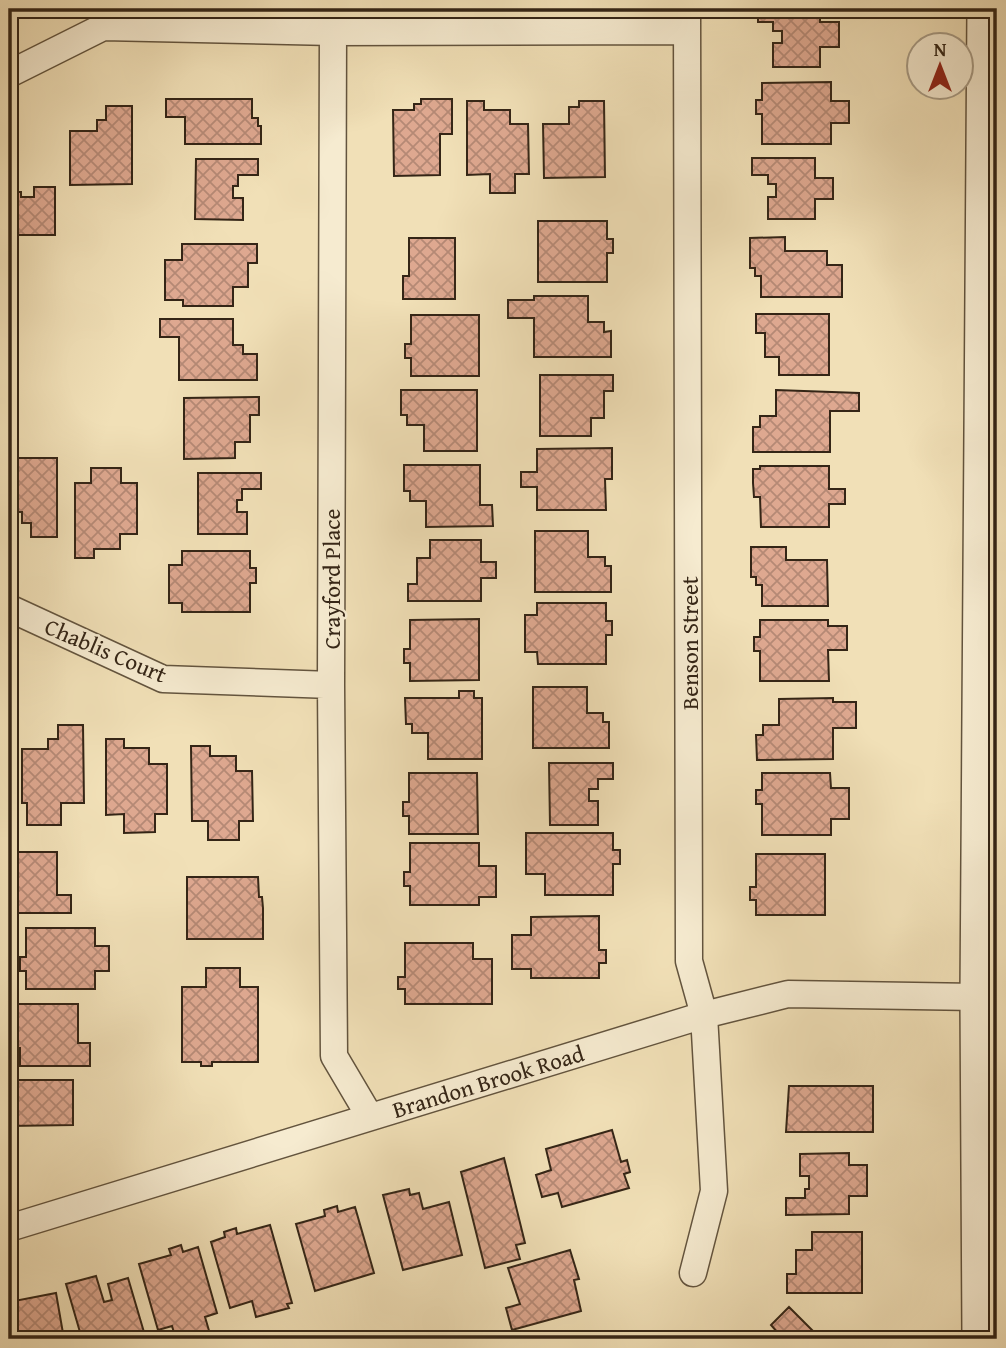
<svg xmlns="http://www.w3.org/2000/svg" width="1006" height="1348" font-family="'Gentium Book Plus',serif">
  <defs>
    <pattern id="building-cross-hatch" width="8" height="8" patternUnits="userSpaceOnUse" patternTransform="scale(1.75)"><rect width="8" height="8" fill="#dea890"/><path d="M0 0l8 8M0 8l8-8" fill="none" stroke="#b58975"/></pattern>
  </defs>
  <rect width="100%" height="100%" fill="#f1e0b7"/>
  <filter id="stains"><feTurbulence type="fractalNoise" baseFrequency=".00286" numOctaves="4"/><feColorMatrix values="0 0 0 0 .2 0 0 0 0 .09 0 0 0 0 .02 0 0 0 .5 -.17"/></filter>
  <radialGradient id="worn" r=".72"><stop offset=".6" stop-color="#630" stop-opacity="0"/><stop offset="1" stop-color="#630" stop-opacity=".3"/></radialGradient>
  <path fill="url(#building-cross-hatch)" stroke="#342516" stroke-width="2" d="M758,9h62v13h19v25h-19v20h-47v-24h9v-12h-9v-9h-15z
    M831,82v19h18v22h-18v21h-69v-30h-6v-14h6v-17z
    M166,99h86v19h6v8h3v18h-76v-27h-19z
    M421,99h31v35h-12v41l-46,1 -1,-66h21v-6h7z
    M467,101h17v9h26v14h18l1,50h-14v19h-25v-19l-23,1z
    M579,101h25l1,76 -61,1 -1,-54h26v-17h10z
    M106,106h26v78l-62,1v-54h27v-11h9z
    M752,158h63v20h18v21h-18v20h-47v-22h8v-13h-8v-9h-16z
    M196,159h62v16h-20v11h-5v12h10v22l-48,-1z
    M9,172l2,20h10v5h13v-10h21v48h-46z
    M538,221h69v18h6v14h-6v29h-69z
    M785,237v14h42v14h15v32h-81v-21h-6v-8h-5v-30z
    M409,238h46v61h-52v-23h6z
    M182,244h75v19h-9v24h-15v19h-50v-6h-18v-40h17z
    M534,296h54v26h16v10l7,-1v26h-77v-39h-26v-18h26z
    M756,314h73v61h-50v-18h-14v-24h-9z
    M411,315h68v61h-68v-18h-6v-14h6z
    M160,319h73v26h10v9h14v26h-78v-43h-19z
    M540,375h73v16h-9v27h-13v18h-51z
    M401,390h76v61h-53v-26h-17v-10h-6z
    M776,390l83,3v18h-29v41h-77v-25h7v-11h16z
    M259,397v18h-9v27h-15v16l-51,1v-61z
    M612,448v31h-7l1,31h-69v-23h-16v-15h16v-23z
    M9,458h48v79h-26v-14h-9v-11h-13z
    M404,465h76v40h12l1,21 -67,1v-26h-16v-10h-6z
    M760,466h69v23h16v15h-16v23h-68l-1,-30h-6l-1,-14v-14h7z
    M91,468h30v15h16v51h-17v15h-26v9h-19v-75h16z
    M198,473h63v16h-19v11h-5v12h10v22h-49z
    M535,531h53v26h17v9h6v26h-76z
    M430,540h51v22h15v16h-15v23h-73v-17h9v-26h13z
    M751,547h35v13h41l1,46h-66v-21h-6v-8h-5z
    M182,551h68v17h6v15h-6v29h-68v-9h-13v-38h13z
    M537,603h69v18h6v14h-6v29h-68l-1,-12h-12v-37h12z
    M479,619v61l-69,1v-18h-6v-14h6v-29z
    M760,620h68v6h19v24h-19l1,31h-69v-30h-6v-14h6z
    M533,687h54v26h16v9h6v26h-76z
    M459,691h15v7h8v61h-54v-26h-16v-9h-6l-1,-26h54z
    M833,698v4h23v26h-23v31l-76,1 -1,-25h7v-10h16v-26z
    M58,725h25l1,78h-23v22h-34v-22h-5v-54h26v-10h10z
    M106,739h18v9h25v16h18v50h-12v18l-31,1v-19l-18,1z
    M191,746h19v10h26v15h16l1,50h-14v19h-31v-19h-16z
    M549,763h64v16h-15v10h-9v12h9v24h-48z
    M409,773h68l1,61h-69v-18h-6v-14h6z
    M762,773h68l1,15h18v31h-18v16h-69v-31h-6v-14h6z
    M526,833h87v17h7v14h-7v31h-68v-21h-19z
    M410,843h69v23h17v31h-17v8h-69v-19h-6v-14h6z
    M9,852h48v43h14v18h-62z
    M756,854h69v61h-69v-15h-6v-13h6z
    M187,877h71l1,20h3l1,11v31h-76z
    M599,916v34h7v13h-7v15h-68v-9h-19v-34h19v-18z
    M26,928h69v18h14v25h-14v18h-69v-18h-6v-14h6z
    M405,943h68v16h19v45h-87v-15h-7v-12h7z
    M206,968h34v19h18v75h-46v4h-11v-4h-19v-75h24z
    M13,1004h65v39h12v23h-70v-18h-3v-12h-3z
    M9,1080h64v45l-64,1z
    M789,1086h84v46h-87z
    M612,1130l9,32 6,-2 3,12 -6,2 5,14 -67,19 -4,-14 -16,4 -6,-22 15,-5 -5,-21z
    M849,1153v12h18v31h-18v18l-63,1v-17h19v-9h4v-13h-9v-22z
    M504,1158l21,85 -9,2 4,14 -35,9 -24,-96z
    M409,1189l1,6 9,-2 4,16 26,-7 13,53 -59,15 -20,-75z
    M337,1206l1,6 17,-5 19,66 -59,18 -19,-67 29,-8 -1,-6z
    M270,1225l22,78 -5,1 2,4 -33,9 -4,-16 -22,7 -19,-66 14,-5 -1,-5 12,-4 1,6z
    M812,1232h50v61h-75v-19h9v-24h16z
    M181,1245l2,7 15,-5 19,66 -12,4 5,17 -16,5h-18l-4,-13 -14,4 -19,-66 32,-9 -2,-6z
    M570,1250l9,29 -5,1 7,31 -69,19 -6,-22 14,-4 -12,-36z
    M96,1276l8,26 8,-2 -4,-16 20,-6 18,61h-64l-16,-55z
    M56,1293l8,46h-55v-37z
    M789,1307l32,32h-47l5,-5 -8,-9z"/>
  <g fill="none" stroke-linecap="round" stroke-linejoin="round">
    <g stroke="#63543e" stroke-width="29">
      <path id="minor" d="M687,9l2,952 15,54 10,176 -21,82
        M333,32l-2,653 3,371 36,61
        M9,74l94,-47 230,5 354,-1
        M9,608l154,71 168,6
        M9,1228l695,-213 84,-21 189,3"/>
    </g>
    <g stroke="#63543e" stroke-width="36">
      <path id="tertiary" d="M979,1339l-2,-342 7,-988"/>
    </g>
    <use href="#minor" stroke="#f6ebd0" stroke-width="26"/>
    <use href="#tertiary" stroke="#f6ebd0" stroke-width="33"/>
  </g>
  <g text-anchor="middle" dominant-baseline="central" stroke-width="5" stroke-linejoin="round" paint-order="stroke">
    <g font-size="23" fill="#342516" stroke="#f6ebd0">
      <text transform="translate(331 579) rotate(-90)">Crayford Place</text>
      <text transform="translate(689 643) rotate(-90)">Benson Street</text>
      <text transform="translate(106 650) rotate(23)">Chablis Court</text>
      <text transform="translate(488 1081) rotate(-17)">Brandon Brook Road</text>
    </g>
  </g>
  <rect width="1006" height="1348" fill="none" stroke="#f1e0b7" stroke-width="35"/>
  <rect x="10" y="10" width="985" height="1327" fill="none" stroke="#342516" stroke-width="3.5"/>
  <rect x="18" y="18" width="971" height="1313" fill="none" stroke="#342516" stroke-width="2"/>
  <g transform="translate(940 66)"><circle r="33" fill="#f6ebd0" stroke="#a89c86" stroke-width="2"/>
  <path d="M0-5L12 26L0 18L-12 26Z" fill="#8f2418"/>
  <text y="-10" font-size="19" font-weight="bold" text-anchor="middle" fill="#342516">N</text>
  </g>
  <rect width="100%" height="100%" filter="url(#stains)"/>
  <rect width="100%" height="100%" fill="url(#worn)"/>
</svg>
